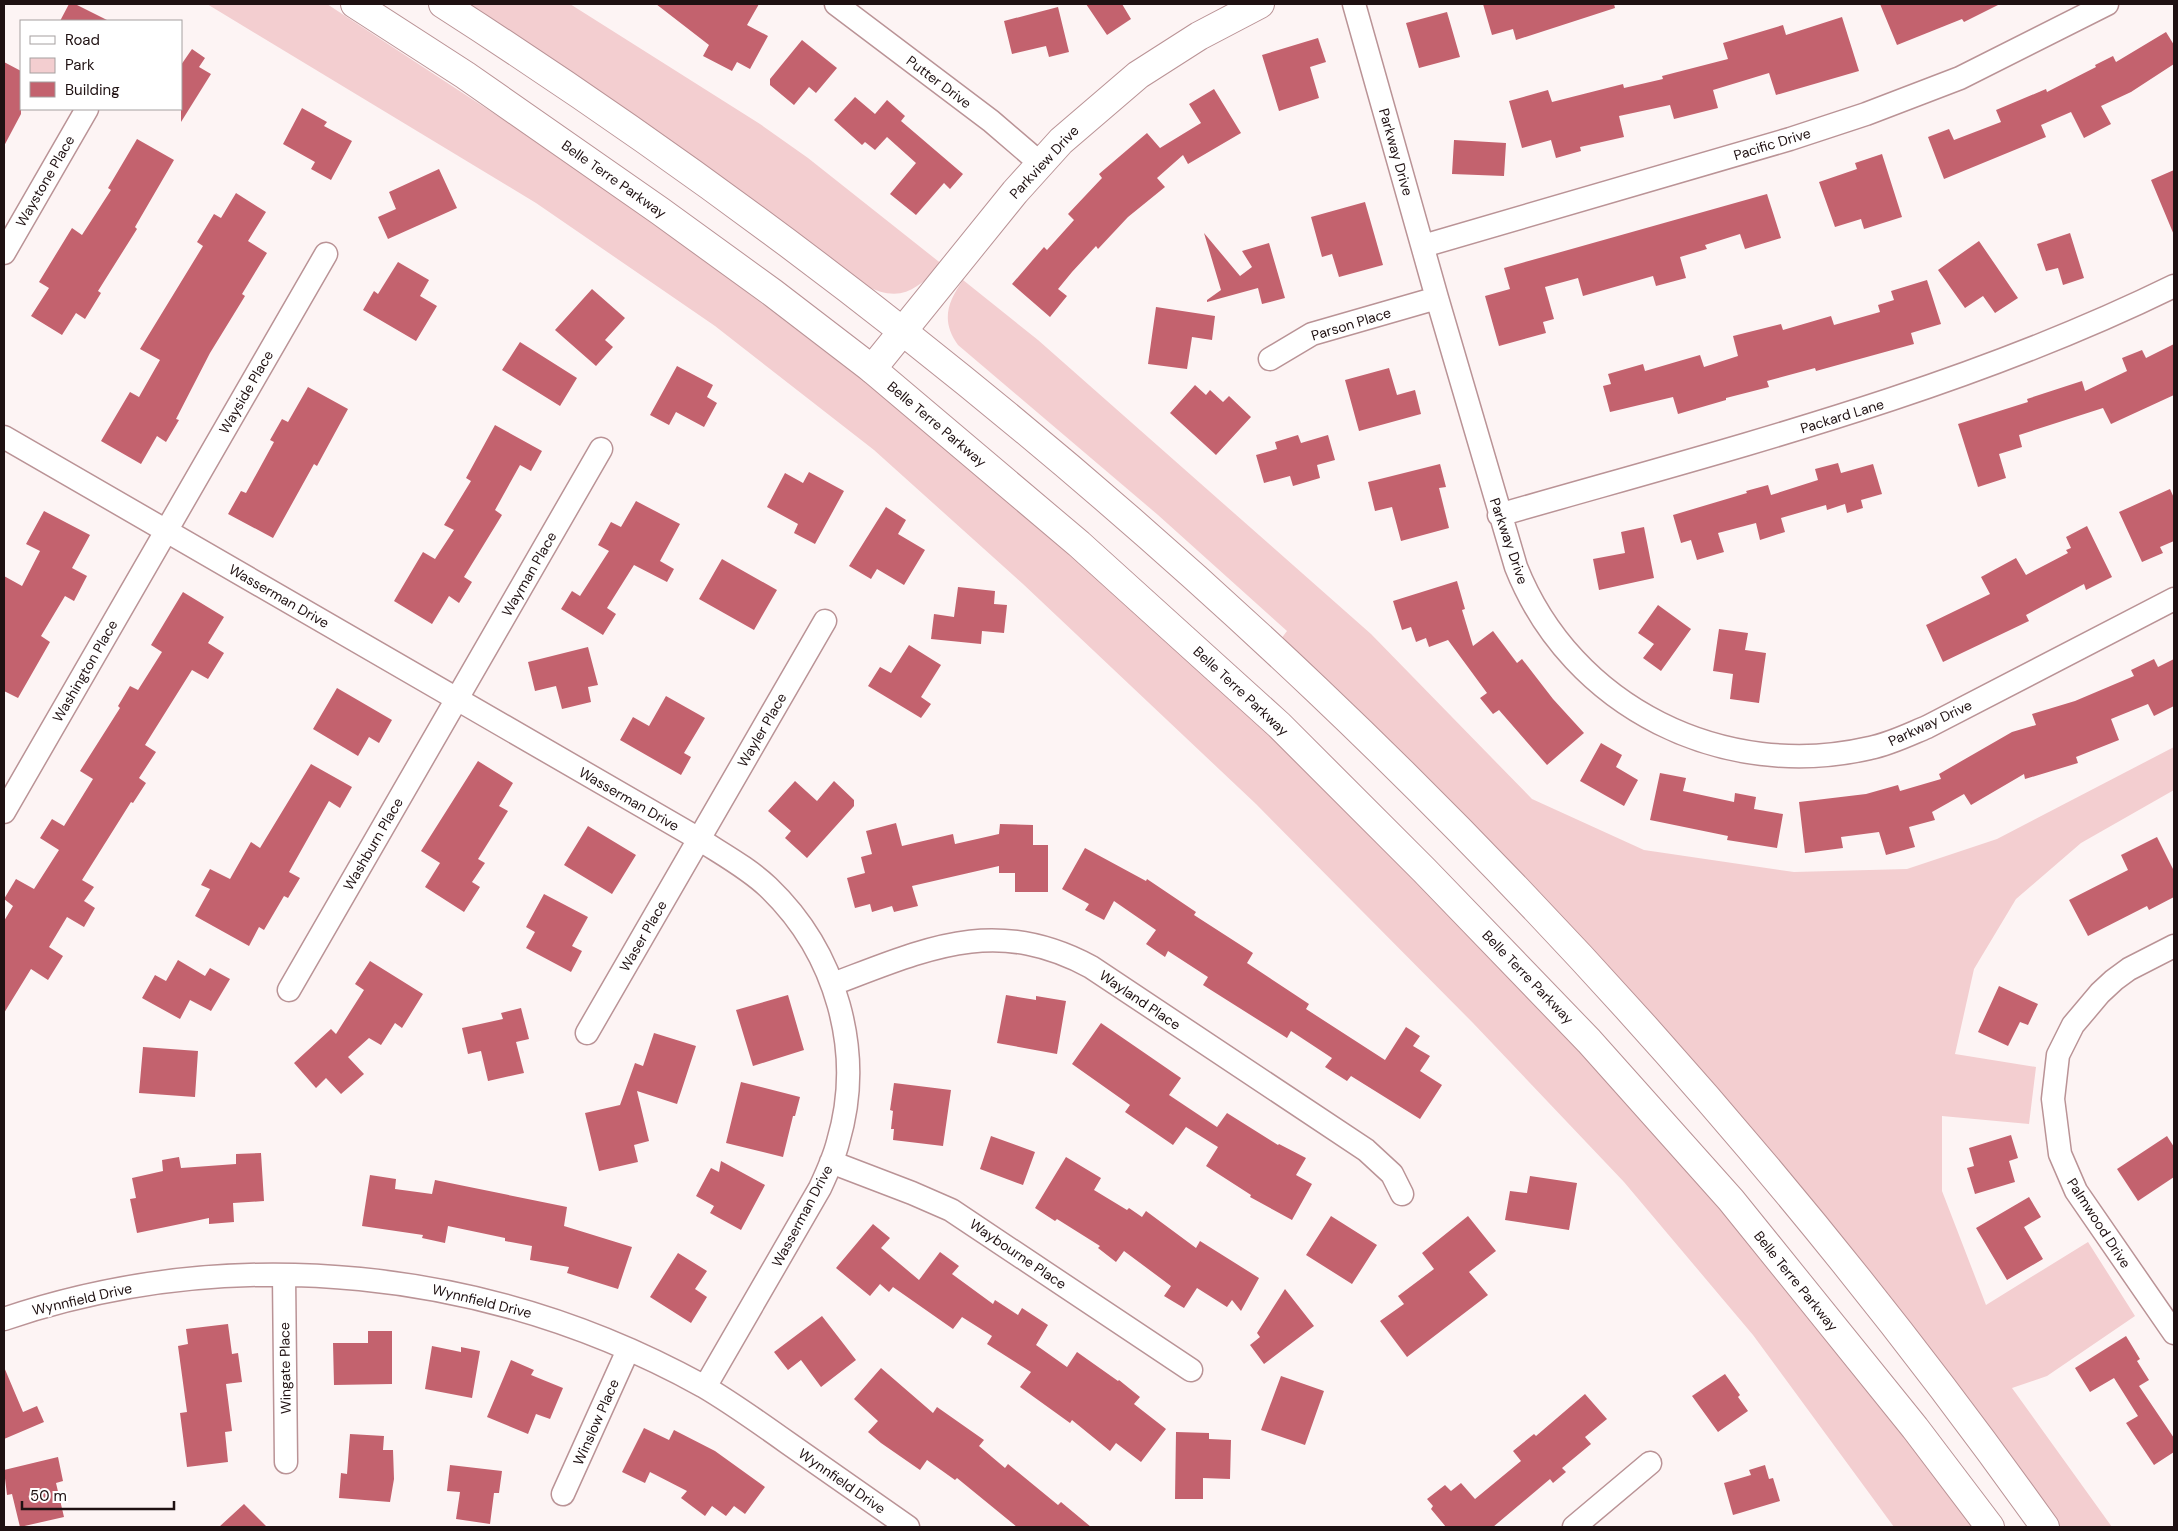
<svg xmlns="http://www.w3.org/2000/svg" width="2178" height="1531" font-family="'DM Sans',sans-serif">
  <rect width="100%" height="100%" fill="#fdf4f4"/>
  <path fill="#f3ced0" d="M207,4h120l250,164 133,96 172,131 166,137 217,198 258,257 134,147 120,140 79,98 119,155h-81l-141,-192 -129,-153 -151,-159 -217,-219 -233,-220 -149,-134 -159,-124 -179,-123z
    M464,4h106l190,120 48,34 135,107c-30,26 -42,39 -81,19z
    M963,280l75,60 333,294 161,165 112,51 150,22 113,-3 90,-30 177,-92v43l-93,53 -65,56 -42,70 -19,85 81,13 -7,57 -87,-8v75l44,114 102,-63 47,74 -88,60 -35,12 100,139h-53l-90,-124 -688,-764 6,-8 -129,-116 -200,-170c-17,-24 -11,-42 5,-65z"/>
  <path fill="#c3626e" d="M69,4h6l34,17h-49z
    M656,4h103l-12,21 21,11 -18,33 -13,-7 -5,9 -29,-15 6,-11z
    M1086,4h36l9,15 -24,16z
    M1483,4h131l1,4 -99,32 -3,-11 -21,6z
    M1880,4h120l-36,18 -2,-3 -65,26z
    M1058,7l11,45 -20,5 -3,-11 -34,8 -8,-33z
    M1447,12l13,45 -41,11 -13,-45z
    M1842,17l17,54 -83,24 -7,-22 -56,17 5,18 -44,11 -4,-14 -51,11 5,21 -44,10 1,4 -25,7 -5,-18 -29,8 -13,-47 39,-11 4,12 71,-18 1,4 39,-9 -1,-3 66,-17 -5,-16 60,-18 3,10z
    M2166,32l8,13v19l-43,28 -30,14 10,18 -27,14 -13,-26 -30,13 5,12 -102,42 -16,-42 21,-8 5,11 47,-18 -5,-12 50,-21 1,3 49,-25 -1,-2 18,-9 3,6z
    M1318,38l8,24 -16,5 9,31 -40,13 -17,-56z
    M802,40l35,28 -21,25 -7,-6 -15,18 -24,-20v-6z
    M192,49l13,9 -6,9 12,7 -30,48v-57z
    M4,62l17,9v43l-17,32z
    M1214,89l27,44 -53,31 -5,-9 -26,23 8,9 -37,30 -30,32 -2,-3 -24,26 -14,17 9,7 -17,21 -38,-33 32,-37 3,3 27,-30 -6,-6 34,-36 -3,-4 48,-41 13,15 41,-25 -12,-19z
    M855,97l20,17 12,-14 18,16 -4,5 62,53 -13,15 -6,-6 -28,32 -26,-21 26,-31 -29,-26 -12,13 -10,-8 -3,3 -28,-25z
    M302,108l25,14 -3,4 28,15 -21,39 -20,-11 4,-7 -32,-18z
    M137,139l37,21 -39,67 2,2 -39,62 3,2 -16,26 -9,-6 -14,22 -31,-19 18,-28 -10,-6 33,-54 10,7 29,-45 -3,-2z
    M1454,140l52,3 -2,33 -52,-2z
    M1882,154l20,63 -38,12 -3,-10 -26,8 -16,-45 38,-13 -2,-6z
    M439,169l18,39 -69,31 -10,-22 18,-8 -7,-17z
    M2174,170v65l-23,-55z
    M236,193l30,19 -18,29 19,12 -25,41 3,2 -35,57 -34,66 3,1 -13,22 -9,-6 -16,28 -40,-23 29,-49 9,5 21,-37 -20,-11 63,-103 -6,-4 17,-28 7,4z
    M1767,194l14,44 -36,11 -5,-15 -35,11 2,4 -27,8 6,21 -30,8 -3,-10 -70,20 -5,-18 -33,9 9,32 -11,3 3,11 -47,13 -14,-50 25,-7 -6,-21z
    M1365,202l18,63 -44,12 -7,-23 -10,3 -11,-40z
    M1204,233l36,43 12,-9 -10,-16 27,-8 16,55 -23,6 -4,-16 -51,14v-2l14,-10z
    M2070,233l14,45 -21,7 -5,-17 -12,3 -9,-27z
    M1979,241l39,57 -23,15 -12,-17 -18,12 -27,-38z
    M398,262l31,18 -9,16 17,10 -21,35 -53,-31 11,-19 4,3z
    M1927,280l14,44 -30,9 3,11 -98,27 -1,-3 -48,13 2,6 -43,11v2l-48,14 -5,-17 -63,15 -7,-26 8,-2 -3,-10 35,-10 2,7 55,-16 4,12 34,-11 -5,-20 48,-12 2,6 48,-14 3,9 46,-13 -2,-7 16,-5 -3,-9z
    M592,289l33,29 -20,22 8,7 -17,19 -41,-36z
    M1156,307l59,9 -3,24 -20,-3 -5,32 -39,-5z
    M520,342l57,36 -17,28 -58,-36z
    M2174,344v51l-63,29 -8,-16 -84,27 3,12 -23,7 7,24 -28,9 -20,-63 70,-22 -1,-3 55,-18 3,10 42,-20 -5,-13 20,-8 4,8z
    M677,366l36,19 -6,12 10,6 -13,24 -28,-15 -7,13 -19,-10z
    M1389,368l8,27 18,-5 6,24 -62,17 -14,-51z
    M1195,385l11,10 4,-5 13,12 6,-6 22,21 -35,38 -46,-42z
    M308,387l40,22 -31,57 -3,-2 -41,74 -45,-24 13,-23 5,2 28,-51 -4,-2 12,-21 6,3z
    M495,425l47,26 -11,20 -11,-6 -25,45 7,5 -38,62 8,5 -13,21 -10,-7 -17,28 -38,-23 29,-49 12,7 19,-29 -10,-5 27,-44 -5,-3z
    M1298,435l3,8 27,-8 7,25 -18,5 3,13 -27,8 -3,-10 -26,7 -8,-28 21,-6 -2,-7z
    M1838,463l3,10 32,-9 9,30 -21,6 2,8 -16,5 -2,-9 -18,6 -1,-5 -45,13 4,14 -25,8 -4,-17 -38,10 6,19 -27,8 -6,-20 -10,3 -8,-28 74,-22 -1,-2 22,-6 3,10 47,-15 -3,-11z
    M1440,464l6,23 -7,1 10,40 -48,13 -9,-34 -17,4 -7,-29z
    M809,472l35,19 -29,53 -21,-11 4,-9 -31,-17 18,-34 18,10z
    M2170,489l4,9v43l-14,6 3,6 -21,9 -23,-50z
    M636,501l44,23 -20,37 14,8 -7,13 -33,-17 -27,43 9,6 -13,21 -42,-26 11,-18 8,5 29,-45 -11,-6 13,-23 10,5z
    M886,507l20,13 -8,14 27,16 -21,35 -27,-16 -6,10 -22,-13z
    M44,511l46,24 -18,33 15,8 -13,25 -9,-5 -24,40 9,6 -32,56 -14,-7v-115l18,10 18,-35 -14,-7z
    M2087,526l25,51 -26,13 -2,-6 -58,31 3,6 -86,41 -17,-37 64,-31 -9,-17 35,-19 10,17 42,-22 -2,-3 5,-2 -5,-11z
    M1644,527l10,51 -55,12 -6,-31 32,-6 -4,-21z
    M722,559l55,31 -23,40 -55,-31z
    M1457,581l8,28 -3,1 11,36 20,-15 24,32 5,-4 31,40 31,34 -37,32 -48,-55 -6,4 -13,-16 7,-5 -39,-53 -19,7 -3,-9 -10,4 -5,-15 -9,3 -9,-29z
    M958,587l37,4 -1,13 13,1 -3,28 -22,-2 -1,13 -50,-5 3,-25 20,3z
    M183,592l41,25 -16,26 16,10 -16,26 -16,-9 -47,75 11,7 -17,26 7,5 -13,20 -2,-1 -49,78 12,7 -10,14 11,7 -11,19 -17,-10 -18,30 14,9 -15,24 -17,-11 -27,44v-92l9,-15 -9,-7 12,-20 18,10 25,-39 -19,-12 12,-19 12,7 29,-47 -13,-8 40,-63 -2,-2 12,-20 8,4 24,-38 -11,-7z
    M1658,605l33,24 -30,42 -18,-13 11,-14 -16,-11z
    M1719,629l29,4 -3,17 21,3 -7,50 -29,-4 3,-25 -20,-3z
    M909,645l32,20 -20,32 10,7 -10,14 -53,-32 12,-19 11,6z
    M588,647l10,38 -10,2 3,15 -29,7 -6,-23 -21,5 -7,-29z
    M2154,659l4,8 16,-8v47l-20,10 -6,-12 -37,15 8,21 -43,17 2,6 -53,16 -1,-5 -53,31 -7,-11 -32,18 3,8 -26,7 6,20 -29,8 -7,-23 -38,5 2,11 -38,5 -6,-51 67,-8 32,-9 2,6 41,-12 -2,-5 73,-42 24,-7 -4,-11 43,-13 59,-25 -3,-6z
    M337,688l55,32 -13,23 -10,-6 -11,19 -45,-27z
    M666,696l39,22 -21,35 7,4 -10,18 -61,-35 13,-23 16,9z
    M1601,743l21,12 -6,12 22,13 -14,26 -44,-25z
    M478,761l35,22 -14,23 9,5 -30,48 7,4 -13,19 8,5 -16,25 -39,-25 15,-24 -19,-12z
    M311,764l41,23 -12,21 -11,-7 -40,71 11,6 -12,20 -4,-2 -20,34 -5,-3 -10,19 -54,-30 15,-27 -9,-4 9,-16 20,10 21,-37 9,6z
    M1660,773l26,5 -3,13 51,11 1,-9 21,4 -2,12 29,5 -6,34 -50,-8 1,-4 -78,-16z
    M795,781l22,20 17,-20 20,19v6l-47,52 -22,-20 6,-7 -23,-20z
    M896,823l6,23 51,-12 2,10 44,-10 1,-10 33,1v20h15v47h-33v-19h-16v-7l-87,20 6,20 -24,6 -2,-6 -20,6 -2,-8 -15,4 -8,-30 18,-5 -4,-16 11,-3 -6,-23z
    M588,826l48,29 -24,39 -48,-29z
    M2157,837l17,34v26l-25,13 -2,-4 -59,30 -19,-36 59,-30 -7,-15z
    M1085,848l61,33 1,-2 49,33 -2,3 59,38 -6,10 62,41 -3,5 79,51 21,-33 14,9 -7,10 17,10 -10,15 22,14 -22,34 -69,-43 -4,5 -22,-14 7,-9 -41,-27 -4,7 -84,-53 5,-8 -40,-26 -3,6 -19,-13 10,-14 -42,-29 -10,19 -19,-10 4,-6 -27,-15z
    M544,894l44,23 -16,29 10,5 -11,21 -45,-24 9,-16 -9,-5z
    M178,960l27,16 5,-8 20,11 -19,32 -21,-11 -10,19 -38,-21 13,-23 11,6z
    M370,961l53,33 -21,34 -7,-5 -14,22 -12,-7 -21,19 16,17 -23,20 -15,-16 -10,10 -22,-25 37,-34 5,5 28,-44 -9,-6z
    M1999,986l39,18 -10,21 -8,-3 -12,24 -30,-14z
    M788,995l16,55 -51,16 -17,-56z
    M1006,995l30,5v-4l30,5 -9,53 -60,-11z
    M521,1008l8,31 -13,3 8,31 -36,8 -7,-30 -13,3 -6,-26 41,-9 -2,-6z
    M1101,1023l80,55 -12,17 48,32 10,-14 51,32 1,-1 27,14 -10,17 16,9 -20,36 -42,-23 1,-2 -45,-29 12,-19 -32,-20 -13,18 -48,-33 5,-7 -58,-41z
    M654,1033l42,13 -19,58 -40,-13 12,50 -15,4 4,17 -39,9 -14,-58 35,-8 15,-42 8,3z
    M143,1047l55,4 -3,46 -56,-4z
    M741,1082l59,15 -5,19h-2l-10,41 -57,-14z
    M894,1083l57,7 -8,56 -50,-6 1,-11h-3l2,-18 -3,-1z
    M2011,1135l7,23 -9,3 6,21 -40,12 -8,-26 7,-2 -5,-18z
    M991,1136l44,16 -12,33 -43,-16z
    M2167,1136l7,11v30l-36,24 -21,-32z
    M261,1153l3,48 -31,2 1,19 -25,2v-6l-72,15 -7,-34 6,-1 -4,-20 31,-7 -1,-11 17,-3 2,11 55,-4v-10z
    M1066,1157l35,21 -7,12 33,20 2,-2 13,9 4,-6 50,37 4,-7 59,37 -18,33 -9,-11 -5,7 -30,-19 -13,20 -20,-12 7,-10 -47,-35 -8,11 -18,-14 2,-2 -43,-27 -2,2 -20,-13z
    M721,1161l44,24 -24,45 -31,-17 4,-7 -18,-10 15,-28 8,4z
    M370,1175l26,4 -1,10 37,5 3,-14 132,27 -3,19 68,21 -14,42 -51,-16 2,-6 -39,-7 2,-14 -27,-5v-3l-57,-12 -3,17 -23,-5 1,-3 -61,-9z
    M1530,1176l47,7 -8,47 -64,-10 5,-29 17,2z
    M2029,1197l12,20 -17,10 19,32 -36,21 -31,-52z
    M1331,1216l46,29 -25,39 -46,-29z
    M1468,1216l28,35 -27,21 19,23 -81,62 -27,-36 24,-17 -6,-8 36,-27 -12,-16z
    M873,1224l17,14 -9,10 38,32 21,-28 19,14 -7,8 41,30 2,-4 23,15 4,-7 26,17 -12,20 31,22 10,-15 41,29 1,-1 21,17 -6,7 32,25 -25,33 -25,-19 -6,8 -38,-31 -2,3 -50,-36 11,-15 -44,-28 5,-8 -30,-19 -9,12 -60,-42 -4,5 -9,-8 -10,12 -34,-28z
    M678,1253l29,18 -12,18 12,8 -16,26 -41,-26z
    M1285,1289l29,37 -50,38 -14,-19 10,-8 -3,-4z
    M822,1316l34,44 -35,27 -20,-27 -13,10 -14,-18z
    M228,1324l4,30 6,-1 4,29 -16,2 6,47 -7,1 3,30 -41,5 -7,-54 7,-1 -9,-66 10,-2 -2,-15z
    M368,1331h24v53l-58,1 -1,-42h35z
    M2126,1336l14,23 -3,2 12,19 -10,6 35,52v14l-20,13 -28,-42 12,-7 -24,-38 -24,14 -15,-24z
    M432,1346l29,6v-5l19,4 -8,47 -47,-9z
    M511,1360l23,10 -3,5 32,13 -13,31 -14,-5 -8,20 -41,-17z
    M4,1367l19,45 14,-6 7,16 -40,17z
    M881,1368l52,45 4,-6 47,33 -5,6 26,22 3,-4 50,41 3,-3 30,25h-74l-60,-49 -2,2 -28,-20 -7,10 -39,-27 -13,-11 10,-11 -24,-22z
    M1725,1374l15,21 -2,2 10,14 -30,21 -26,-36z
    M1281,1376l43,15 -19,54 -44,-15z
    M1585,1394l22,25 -22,18 6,7 -29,24 4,4 -13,11 -3,-4 -57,48h-47l-15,-18 2,-3 -6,-7 18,-14 6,6 10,-8 14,16 46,-38 -8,-10 21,-17 2,2z
    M644,1428l25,12 5,-10 41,21 50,36 -20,27 -11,-8 -8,10 -14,-10 -7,10 -24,-18 6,-7 -37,-19 -5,11 -23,-11z
    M1176,1432l33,1v6l22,1 -1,39 -27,-1v21h-28z
    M350,1434l34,2 -1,14h10l1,29 -4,23 -51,-4 2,-25 6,1z
    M58,1457l5,24 -7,2 8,34 -44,10 -8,-33 -5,1 -3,-25z
    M450,1465l52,6 -3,22h-5l-4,31 -34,-5 4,-27 -13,-1z
    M1765,1465l4,14 4,-1 7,23 -47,14 -9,-32 27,-8 -2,-5z
    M244,1504l23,23h-48z"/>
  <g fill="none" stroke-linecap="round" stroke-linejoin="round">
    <g stroke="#ba9396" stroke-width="25">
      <path id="minor" d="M836,4l155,117 49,42
        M1354,4l83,294 79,269c56,141 208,215 354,181 20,-4 38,-13 57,-21l247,-128
        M1423,246l367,-107 76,-25 94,-36 147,-74
        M4,253l83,-144
        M1270,359l42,-25 125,-36
        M4,437l695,402c23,15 49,29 69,48 68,65 97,164 70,255 -4,16 -11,31 -18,46l-115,199
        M1499,515c229,-66 461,-124 675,-229
        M4,812l322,-558
        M2174,946l-45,23 -15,11 -14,13 -27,32 -15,30 -5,44 7,55 16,37 98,142
        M833,984c93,-35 162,-69 258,-17l275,183 26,24 10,20
        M289,990l312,-541
        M587,1033l238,-412
        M831,1162l81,31 39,17 240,160
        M284,1275l2,187
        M4,1319c231,-78 485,-51 699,67 29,17 57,37 85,57 40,28 80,56 120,84
        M563,1494l65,-144
        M1574,1527l76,-64"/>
    </g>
    <g stroke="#ba9396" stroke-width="30">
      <path id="tertiary" d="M872,369l143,-177 46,-51 77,-66 61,-39 61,-32"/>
    </g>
    <g stroke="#ba9396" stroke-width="30">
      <path id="secondary" d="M355,4l110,71 195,136 113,82 99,76 207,175 200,181 145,145 165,171 142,159 184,228 75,99
        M443,4c623,400 1172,920 1602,1523"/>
    </g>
    <use href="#minor" stroke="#fff" stroke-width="22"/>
    <use href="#tertiary" stroke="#fff" stroke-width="28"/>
    <use href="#secondary" stroke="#fff" stroke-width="28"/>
  </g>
  <g text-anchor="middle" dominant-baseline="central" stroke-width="5" stroke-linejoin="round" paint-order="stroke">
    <g font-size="14" fill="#1f1112" stroke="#fff">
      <text transform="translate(939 82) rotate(37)">Putter Drive</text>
      <text transform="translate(1772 144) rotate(-17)">Pacific Drive</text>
      <text transform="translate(1396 152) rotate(74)">Parkway Drive</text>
      <text transform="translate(1044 162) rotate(-47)">Parkview Drive</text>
      <text transform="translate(614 179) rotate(35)">Belle Terre Parkway</text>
      <text transform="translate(45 181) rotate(-60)">Waystone Place</text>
      <text transform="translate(1351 324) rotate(-17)">Parson Place</text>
      <text transform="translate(246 392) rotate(-60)">Wayside Place</text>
      <text transform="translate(1842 416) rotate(-17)">Packard Lane</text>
      <text transform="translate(937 424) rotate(40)">Belle Terre Parkway</text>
      <text transform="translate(1509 541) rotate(71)">Parkway Drive</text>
      <text transform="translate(529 574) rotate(-60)">Wayman Place</text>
      <text transform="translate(279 596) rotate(30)">Wasserman Drive</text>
      <text transform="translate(85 671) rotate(-60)">Washington Place</text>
      <text transform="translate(1241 691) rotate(43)">Belle Terre Parkway</text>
      <text transform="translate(1930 723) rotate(-25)">Parkway Drive</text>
      <text transform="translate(762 730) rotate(-60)">Wayler Place</text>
      <text transform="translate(629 799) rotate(30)">Wasserman Drive</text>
      <text transform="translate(373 844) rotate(-60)">Washburn Place</text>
      <text transform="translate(643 936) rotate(-60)">Waser Place</text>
      <text transform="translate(1528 977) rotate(46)">Belle Terre Parkway</text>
      <text transform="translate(1140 1000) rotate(34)">Wayland Place</text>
      <text transform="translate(802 1216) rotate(-62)">Wasserman Drive</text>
      <text transform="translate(2099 1223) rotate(57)">Palmwood Drive</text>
      <text transform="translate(1018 1254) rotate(34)">Waybourne Place</text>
      <text transform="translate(1796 1281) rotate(51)">Belle Terre Parkway</text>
      <text transform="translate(82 1299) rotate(-13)">Wynnfield Drive</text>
      <text transform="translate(482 1301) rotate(14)">Wynnfield Drive</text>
      <text transform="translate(285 1368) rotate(-91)">Wingate Place</text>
      <text transform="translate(596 1422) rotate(-66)">Winslow Place</text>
      <text transform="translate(842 1481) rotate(35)">Wynnfield Drive</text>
    </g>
  </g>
  <rect width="2178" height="1531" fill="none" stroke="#1f1112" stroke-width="10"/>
  <rect x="20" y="20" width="162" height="90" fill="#ffffff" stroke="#a5a0a0"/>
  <rect x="30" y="36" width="25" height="8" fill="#ffffff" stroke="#a5a0a0"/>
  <text x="65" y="45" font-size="15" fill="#1f1112">Road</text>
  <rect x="30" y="58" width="25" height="15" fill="#f3ced0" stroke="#a5a0a0"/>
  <text x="65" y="70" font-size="15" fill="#1f1112">Park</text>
  <rect x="30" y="82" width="25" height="15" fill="#c3626e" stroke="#a5a0a0"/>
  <text x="65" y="95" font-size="15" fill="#1f1112">Building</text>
  <path d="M22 1501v8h152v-8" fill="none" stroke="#1f1112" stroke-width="2.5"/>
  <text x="30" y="1501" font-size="15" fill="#1f1112" stroke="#ffffff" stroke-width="4" paint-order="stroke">50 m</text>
</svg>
